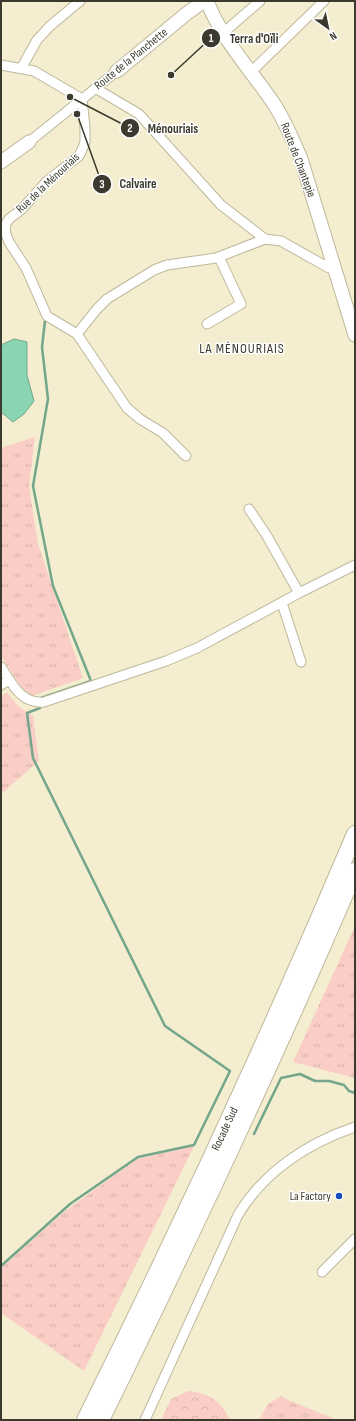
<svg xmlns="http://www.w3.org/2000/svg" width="356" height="1421" font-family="'Sofia Sans Condensed',sans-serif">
  <defs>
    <pattern id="grass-tufts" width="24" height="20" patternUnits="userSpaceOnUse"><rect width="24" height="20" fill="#facec6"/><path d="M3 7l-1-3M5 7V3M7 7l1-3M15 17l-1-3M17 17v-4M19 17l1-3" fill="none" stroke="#d7b2aa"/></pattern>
    <pattern id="forest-crowns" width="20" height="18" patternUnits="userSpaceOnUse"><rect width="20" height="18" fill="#facec6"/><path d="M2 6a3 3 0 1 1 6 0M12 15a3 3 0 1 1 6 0" fill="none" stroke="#d7b2aa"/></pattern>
  </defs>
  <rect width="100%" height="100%" fill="#f4edcf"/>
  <path fill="url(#grass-tufts)" d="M35,437l-6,50 9,57 45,134 -51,18 -10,-8 -21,-32v-208z
    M7,692l11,14 15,10 6,45 -38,33v-98z
    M355,926v152l-62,-16z
    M194,1146l-110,225 -83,-58v-45l63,-56 73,-53z
    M281,1396l5,3 51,21h-78l9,-16z"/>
  <path fill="url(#forest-crowns)" d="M189,1391c21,3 31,9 41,29h-69l10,-21z"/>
  <path fill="#8ad5b1" stroke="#73a68a" d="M14,339l13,3v33l7,26 -10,13 -11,8 -12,-10v-67z"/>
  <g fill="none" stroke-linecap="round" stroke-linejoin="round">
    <path stroke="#73a68a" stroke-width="2.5" d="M41,698l50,-17 -38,-95 -20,-100 15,-87 -6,-52 3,-26
      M254,1134l27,-56 19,-4 15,7h14l15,4 5,6 6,2
      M1,1266l69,-62 68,-47 56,-12 36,-74 -65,-45 -132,-268 -6,-45 13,-5"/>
    <g stroke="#beb89b" stroke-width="11">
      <path id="street" d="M223,33l37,-32
        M1,65l33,6 48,28
        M22,67l15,-27 13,-14 30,-25
        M251,72l73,-71
        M95,88l44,26 82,91 44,34
        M82,99l3,28v15l-3,8 -3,6 -32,25 -25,28 -13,10 -3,5 -1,7 4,11 17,26 21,48 30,18 50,74 13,11 23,14 23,23
        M29,142l88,-71
        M207,324l34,-20 -22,-47
        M77,334l20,-25 10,-10 47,-29 13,-5 49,-7 49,-19 16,2 48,27 5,-1
        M249,509l18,27 32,57 56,-28
        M282,603l19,59
        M1,667c12,18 20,37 43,35l122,-41 31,-13 102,-55
        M1,685l8,-5
        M322,1272l33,-33
        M145,1420l93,-205c26,-43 69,-72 117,-88"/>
    </g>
    <g stroke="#beb89b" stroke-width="15">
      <path id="secondary" d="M207,1c15,39 44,69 67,103 11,17 19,36 27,55l54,176
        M117,71l69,-57 18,-13
        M1,162l28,-20"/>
    </g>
    <g stroke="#beb89b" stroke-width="18">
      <path id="highway" d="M85,1420c96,-193 186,-388 270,-586
        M101,1420c89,-181 175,-364 254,-549"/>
    </g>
    <use href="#street" stroke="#fff" stroke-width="9"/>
    <use href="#secondary" stroke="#fff" stroke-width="13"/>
    <use href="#highway" stroke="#fff" stroke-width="16"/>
  </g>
  <circle fill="#134eba" stroke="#fff" stroke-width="1.5" cx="339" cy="1196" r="4"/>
  <g text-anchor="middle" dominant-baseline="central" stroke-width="3" stroke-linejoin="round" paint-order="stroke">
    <g font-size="12" fill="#3c3a2e" stroke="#fff">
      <text transform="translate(131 59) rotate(-39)">Route de la Planchette</text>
      <text transform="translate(298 160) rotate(69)">Route de Chantepie</text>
      <text transform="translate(48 183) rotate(-43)">Rue de la Ménouriais</text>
      <text transform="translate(225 1129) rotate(-65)">Rocade Sud</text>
    </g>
    <g font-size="12" fill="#3c3a2e" stroke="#fff" text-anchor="end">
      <text x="331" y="1196">La Factory</text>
    </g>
    <g font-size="14" letter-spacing="1" fill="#3c3a2e" stroke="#fff">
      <text x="242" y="348">LA MÉNOURIAIS</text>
    </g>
  </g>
  <path fill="none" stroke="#3c3a2e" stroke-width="1.5" d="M171 75L211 38M70 97L130 128M77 114L102 184"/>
  <g fill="#3c3a2e" stroke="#fff" stroke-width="1.5">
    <circle cx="171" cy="75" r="4"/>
    <circle cx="70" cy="97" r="4"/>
    <circle cx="77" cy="114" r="4"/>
    <circle cx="211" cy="38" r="10"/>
    <circle cx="130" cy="128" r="10"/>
    <circle cx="102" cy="184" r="10"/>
  </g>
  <g font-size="12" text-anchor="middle" font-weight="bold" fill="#fff">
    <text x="211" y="42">1</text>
    <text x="130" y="132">2</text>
    <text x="102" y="188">3</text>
  </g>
  <g font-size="13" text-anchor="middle" font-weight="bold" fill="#3c3a2e" stroke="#fff" stroke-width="3" stroke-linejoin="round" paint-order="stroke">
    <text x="254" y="43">Terra d'Oïli</text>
    <text x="173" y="133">Ménouriais</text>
    <text x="138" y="188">Calvaire</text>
  </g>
  <rect width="356" height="1421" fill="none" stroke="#3c3a2e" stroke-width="4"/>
  <g transform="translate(328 28) rotate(147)" stroke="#ffffff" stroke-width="3" paint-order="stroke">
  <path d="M0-3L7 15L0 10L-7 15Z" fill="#3c3a2e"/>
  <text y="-6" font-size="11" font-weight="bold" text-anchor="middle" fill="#3c3a2e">N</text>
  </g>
</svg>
